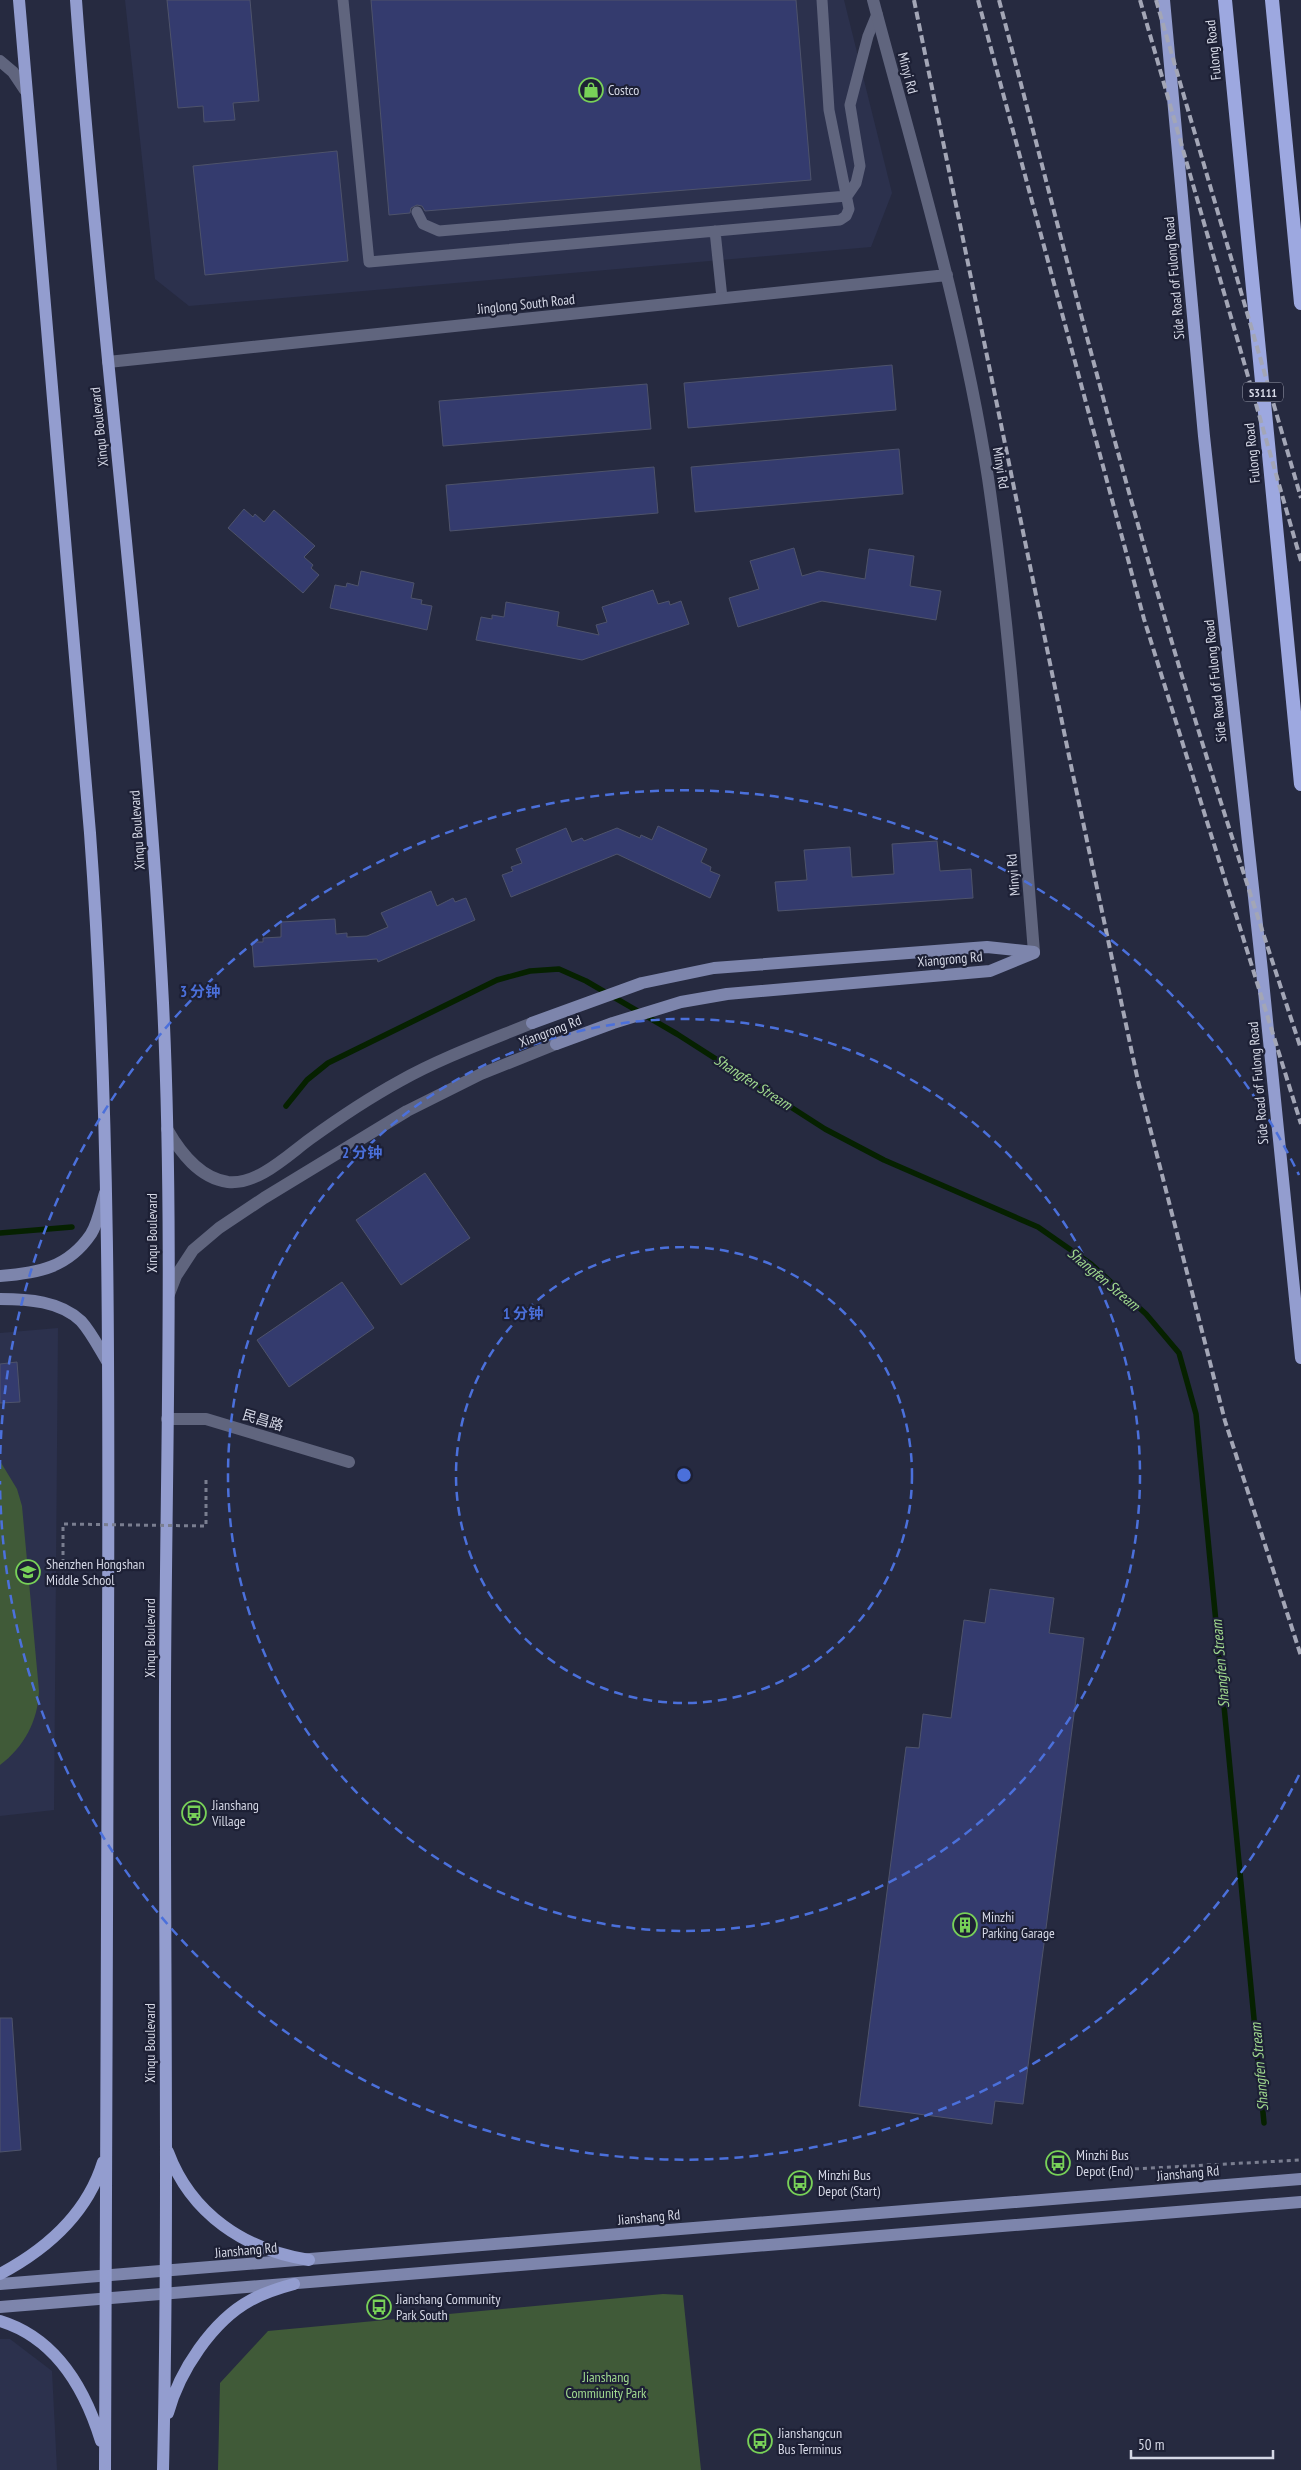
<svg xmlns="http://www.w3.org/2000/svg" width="1301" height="2470" font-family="'PT Sans Narrow','Noto Sans SC',sans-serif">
  <rect width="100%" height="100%" fill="#262a40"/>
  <path fill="#2c314d" d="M125,0h719l48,193 -21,54 -682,59 -34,-27z
    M58,1328l-4,482 -54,6v-483z
    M0,2339h10l42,32 5,99h-57z"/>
  <path fill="#405a38" d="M0,1461l17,28 5,17 17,185c-1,30 -15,56 -39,74z
    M663,2294l20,1 18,175h-483l2,-87 48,-52z"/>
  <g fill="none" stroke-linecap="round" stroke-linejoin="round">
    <path stroke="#062100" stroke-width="5.5" d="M286,1106l21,-26 21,-17 169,-83 33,-9 29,-2 27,12 91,53 148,95 59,31 154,67 53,37 55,50 33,39 17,61 68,709
      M0,1233l72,-6"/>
  </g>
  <path fill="#343b6e" stroke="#4e536b" d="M167,0h83l9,101 -26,2 2,17 -31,2 -1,-16 -25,2z
    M371,0h425l15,180 -386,31 -3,-5 -5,-1 -6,3 -1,5 -21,2z
    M337,151l11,110 -143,14 -12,-109z
    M892,365l4,45 -208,18 -4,-45z
    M647,384l4,45 -208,17 -4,-45z
    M899,449l4,45 -208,18 -4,-45z
    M654,467l4,46 -208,18 -4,-46z
    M244,509l9,8 2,-3 9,8 10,-12 41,36 -11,11 9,8 -2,3 8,7 -16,18 -75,-65z
    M794,548l8,28 17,-5 46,8 4,-30 45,7 -4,30 31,5 -5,29 -114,-19 -84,26 -9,-29 30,-9 -9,-28z
    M361,571l53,12 -3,15 11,2 -1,4 11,2 -5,24 -97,-22 5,-23 11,2 1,-4 11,3z
    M653,590l5,14 11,-3 1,4 11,-4 8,23 -107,36 -106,-20 5,-23 11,2v-4l12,2 2,-15 53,10 -2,14 42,9 -3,-10 11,-3 -5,-15z
    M658,826l49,23 -6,13 10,5 -1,4 10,4 -10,23 -93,-44 -106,43 -9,-22 11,-4 -2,-4 11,-4 -6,-14 50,-21 6,14 10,-4 2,3 33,-13 23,10 1,-3 11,5z
    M937,841l3,30 31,-2 2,29 -195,13 -3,-29 32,-2 -3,-30 46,-3 2,30 42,-3 -2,-30z
    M431,891l6,15 16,-8 2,4 11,-4 9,22 -97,42 -1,-3 -123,8 -2,-25h11v-4l18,-1v-15l54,-3 1,15 11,-1v4l20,-1 21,-9 -7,-14z
    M425,1173l45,65 -69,47 -45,-65z
    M342,1282l32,46 -85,59 -32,-47z
    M17,1362l3,40 -20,1v-39z
    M990,1589l64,9 -5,35 35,5 -61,466 -28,-3 -3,23 -133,-18 47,-359 13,1 4,-34 28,4 13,-98 21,3z
    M0,2018h12l9,132 -21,2z"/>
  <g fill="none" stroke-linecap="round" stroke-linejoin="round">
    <path stroke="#7a7e90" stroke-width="3" stroke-dasharray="4 4" stroke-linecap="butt" d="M1095,2171l206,-11"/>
    <path stroke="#60657e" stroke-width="11" d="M343,0l26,262 471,-42 6,-4 3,-7 -20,-99 -7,-110
      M417,212l6,12 16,7 408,-35 9,-13 4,-17 -10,-61 18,-69 9,-22
      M715,231l7,67"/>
    <path stroke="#60657e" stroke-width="12" d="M0,61l13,11 12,18
      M167,1419h39l143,43"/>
    <path stroke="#60657e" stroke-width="12" d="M873,0c42,158 90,315 115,478 23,157 33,316 46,474
      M108,362l839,-87
      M167,1129c13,23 32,49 61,53 30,3 60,-27 82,-43 29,-21 59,-41 90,-58 41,-23 88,-40 132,-58
      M169,1294l7,-18 17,-26 26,-22 45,-30 143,-87 74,-37 75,-30"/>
    <path stroke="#7d85ac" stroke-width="12" d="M532,1023l110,-40 72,-15 273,-21 47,5
      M556,1044l57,-21 68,-21 46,-8 263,-23 44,-18
      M0,1276c38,-3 68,-8 91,-42 7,-11 10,-28 14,-41
      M0,1299c28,0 60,2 81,22 10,11 18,27 26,40
      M0,2284l1301,-105
      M0,2307l1301,-105"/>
    <path stroke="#939dcf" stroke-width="12" d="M19,0l71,833c20,271 19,543 18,814 -1,275 -3,549 -3,823
      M76,0c24,335 70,668 87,1003 11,228 3,456 2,684 -1,261 4,522 -2,783
      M1164,0l40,436 58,535 39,387
      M168,2152c23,62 77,98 141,108
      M0,2274c47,-25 87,-60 103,-112
      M0,2321c56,17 85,68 101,120
      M168,2413c11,-41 44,-92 83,-113 13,-7 28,-12 43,-16"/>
    <path stroke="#9da8e0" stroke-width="14" d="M1225,0l76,784
      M1272,0l29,303"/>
    <path stroke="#a3a6b6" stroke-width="4" stroke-dasharray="8 4" stroke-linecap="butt" d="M914,0l155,756 69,325 87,340 76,235
      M978,0l166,619 157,505
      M999,0c54,205 105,411 165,615 42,146 90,290 137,434
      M1140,0l161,561
      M1156,0l145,498"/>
    <path stroke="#7a7e90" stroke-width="3" stroke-dasharray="4 4" stroke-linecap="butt" d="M63,1571v-47l143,2v-47"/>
  </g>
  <g fill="none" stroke="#4b70db" stroke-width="2.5" stroke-dasharray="9 6">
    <circle cx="684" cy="1475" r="228"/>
    <circle cx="684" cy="1475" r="456"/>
    <path d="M1299 1775A684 684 0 0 1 0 1481M0 1469A684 684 0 0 1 1299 1175"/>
  </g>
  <defs>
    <g id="shop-ring" transform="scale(1.25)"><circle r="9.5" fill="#1d2035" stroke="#78d158" stroke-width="1.5"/><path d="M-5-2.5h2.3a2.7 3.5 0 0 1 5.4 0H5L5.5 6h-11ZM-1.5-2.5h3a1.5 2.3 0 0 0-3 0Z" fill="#78d158"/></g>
    <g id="school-ring" transform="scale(1.25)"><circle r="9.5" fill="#1d2035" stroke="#78d158" stroke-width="1.5"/><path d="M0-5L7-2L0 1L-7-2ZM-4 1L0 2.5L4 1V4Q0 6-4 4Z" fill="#78d158"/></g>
    <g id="bus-ring" transform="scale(1.25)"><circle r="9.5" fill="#1d2035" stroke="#78d158" stroke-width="1.5"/><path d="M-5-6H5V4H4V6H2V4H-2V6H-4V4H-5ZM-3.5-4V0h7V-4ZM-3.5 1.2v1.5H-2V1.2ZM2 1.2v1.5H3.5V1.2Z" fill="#78d158"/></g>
    <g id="building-ring" transform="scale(1.25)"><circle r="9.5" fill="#1d2035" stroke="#78d158" stroke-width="1.5"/><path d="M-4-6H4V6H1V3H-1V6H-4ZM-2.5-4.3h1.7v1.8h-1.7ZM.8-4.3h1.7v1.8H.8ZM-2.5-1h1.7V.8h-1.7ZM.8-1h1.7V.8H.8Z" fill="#78d158"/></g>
  </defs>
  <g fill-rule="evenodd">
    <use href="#shop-ring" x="591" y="90"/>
    <use href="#school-ring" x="28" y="1572"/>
    <use href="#bus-ring" x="194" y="1813"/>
    <use href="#building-ring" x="965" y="1925"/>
    <use href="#bus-ring" x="1058" y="2163"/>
    <use href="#bus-ring" x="800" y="2183"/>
    <use href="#bus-ring" x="379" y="2307"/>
    <use href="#bus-ring" x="760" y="2441"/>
  </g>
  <g text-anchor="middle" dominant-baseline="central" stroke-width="4.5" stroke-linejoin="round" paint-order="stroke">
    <rect fill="#1d2035" stroke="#9da0b0" stroke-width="1" x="1243" y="382.5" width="40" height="19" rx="4"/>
    <g font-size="12" font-weight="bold" fill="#d4d7e5">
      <text x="1263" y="392">S3111</text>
    </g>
    <g font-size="14" fill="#d4d7e5" stroke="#1d2035">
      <text transform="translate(1213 50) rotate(-96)">Fulong Road</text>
      <text transform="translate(908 73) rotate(75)">Minyi Rd</text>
      <text transform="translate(1174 278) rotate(-95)">Side Road of Fulong Road</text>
      <text transform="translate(526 304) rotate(-6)">Jinglong South Road</text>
      <text transform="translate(99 427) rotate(-96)">Xinqu Boulevard</text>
      <text transform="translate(1252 453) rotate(-96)">Fulong Road</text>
      <text transform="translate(1001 468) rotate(81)">Minyi Rd</text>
      <text transform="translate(1215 681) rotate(-96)">Side Road of Fulong Road</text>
      <text transform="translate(137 830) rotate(-94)">Xinqu Boulevard</text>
      <text transform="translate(1013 875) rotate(-95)">Minyi Rd</text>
      <text transform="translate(950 959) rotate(-5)">Xiangrong Rd</text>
      <text transform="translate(550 1031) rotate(-21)">Xiangrong Rd</text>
      <text transform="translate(1258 1083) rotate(-95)">Side Road of Fulong Road</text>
      <text transform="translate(152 1233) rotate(-90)">Xinqu Boulevard</text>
      <text transform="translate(263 1420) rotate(17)">民昌路</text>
      <text transform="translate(150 1638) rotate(-90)">Xinqu Boulevard</text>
      <text transform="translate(150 2043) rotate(-90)">Xinqu Boulevard</text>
      <text transform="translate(1188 2173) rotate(-5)">Jianshang Rd</text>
      <text transform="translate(649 2217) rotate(-5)">Jianshang Rd</text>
      <text transform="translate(246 2250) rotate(-5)">Jianshang Rd</text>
    </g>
    <g font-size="14" fill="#d4d7e5" stroke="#1d2035" text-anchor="start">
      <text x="608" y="90">Costco</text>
      <text x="46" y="1564">Shenzhen Hongshan<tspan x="46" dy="16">Middle School</tspan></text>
      <text x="212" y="1805">Jianshang<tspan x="212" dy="16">Village</tspan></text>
      <text x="982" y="1917">Minzhi<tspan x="982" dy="16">Parking Garage</tspan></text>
      <text x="1076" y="2155">Minzhi Bus<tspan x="1076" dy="16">Depot (End)</tspan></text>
      <text x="818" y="2175">Minzhi Bus<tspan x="818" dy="16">Depot (Start)</tspan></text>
      <text x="396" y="2299">Jianshang Community<tspan x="396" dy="16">Park South</tspan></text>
      <text x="778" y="2433">Jianshangcun<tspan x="778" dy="16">Bus Terminus</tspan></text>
    </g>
    <g font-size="14" fill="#a1da8f" stroke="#1d2035">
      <text x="606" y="2377">Jianshang<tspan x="606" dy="16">Commiunity Park</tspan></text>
    </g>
    <g font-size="15" font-style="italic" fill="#a0d98e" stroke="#1d2035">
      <text transform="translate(753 1082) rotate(33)">Shangfen Stream</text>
      <text transform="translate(1104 1279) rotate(40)">Shangfen Stream</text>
      <text transform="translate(1220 1664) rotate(-95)">Shangfen Stream</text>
      <text transform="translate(1259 2067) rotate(-95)">Shangfen Stream</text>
    </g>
  </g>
  <circle cx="684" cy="1475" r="8" fill="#4b70db" stroke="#1d2035" stroke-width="2.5"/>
  <g font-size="15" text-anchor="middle" font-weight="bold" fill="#4b70db" stroke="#1d2035" stroke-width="4.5" stroke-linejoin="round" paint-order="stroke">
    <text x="200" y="997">3 分钟</text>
    <text x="362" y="1158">2 分钟</text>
    <text x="523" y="1319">1 分钟</text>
  </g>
  <path d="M1131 2450v8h142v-8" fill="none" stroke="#d4d7e5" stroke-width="2.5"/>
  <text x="1138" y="2450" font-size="15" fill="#d4d7e5" stroke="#1d2035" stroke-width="4" paint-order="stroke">50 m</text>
</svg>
